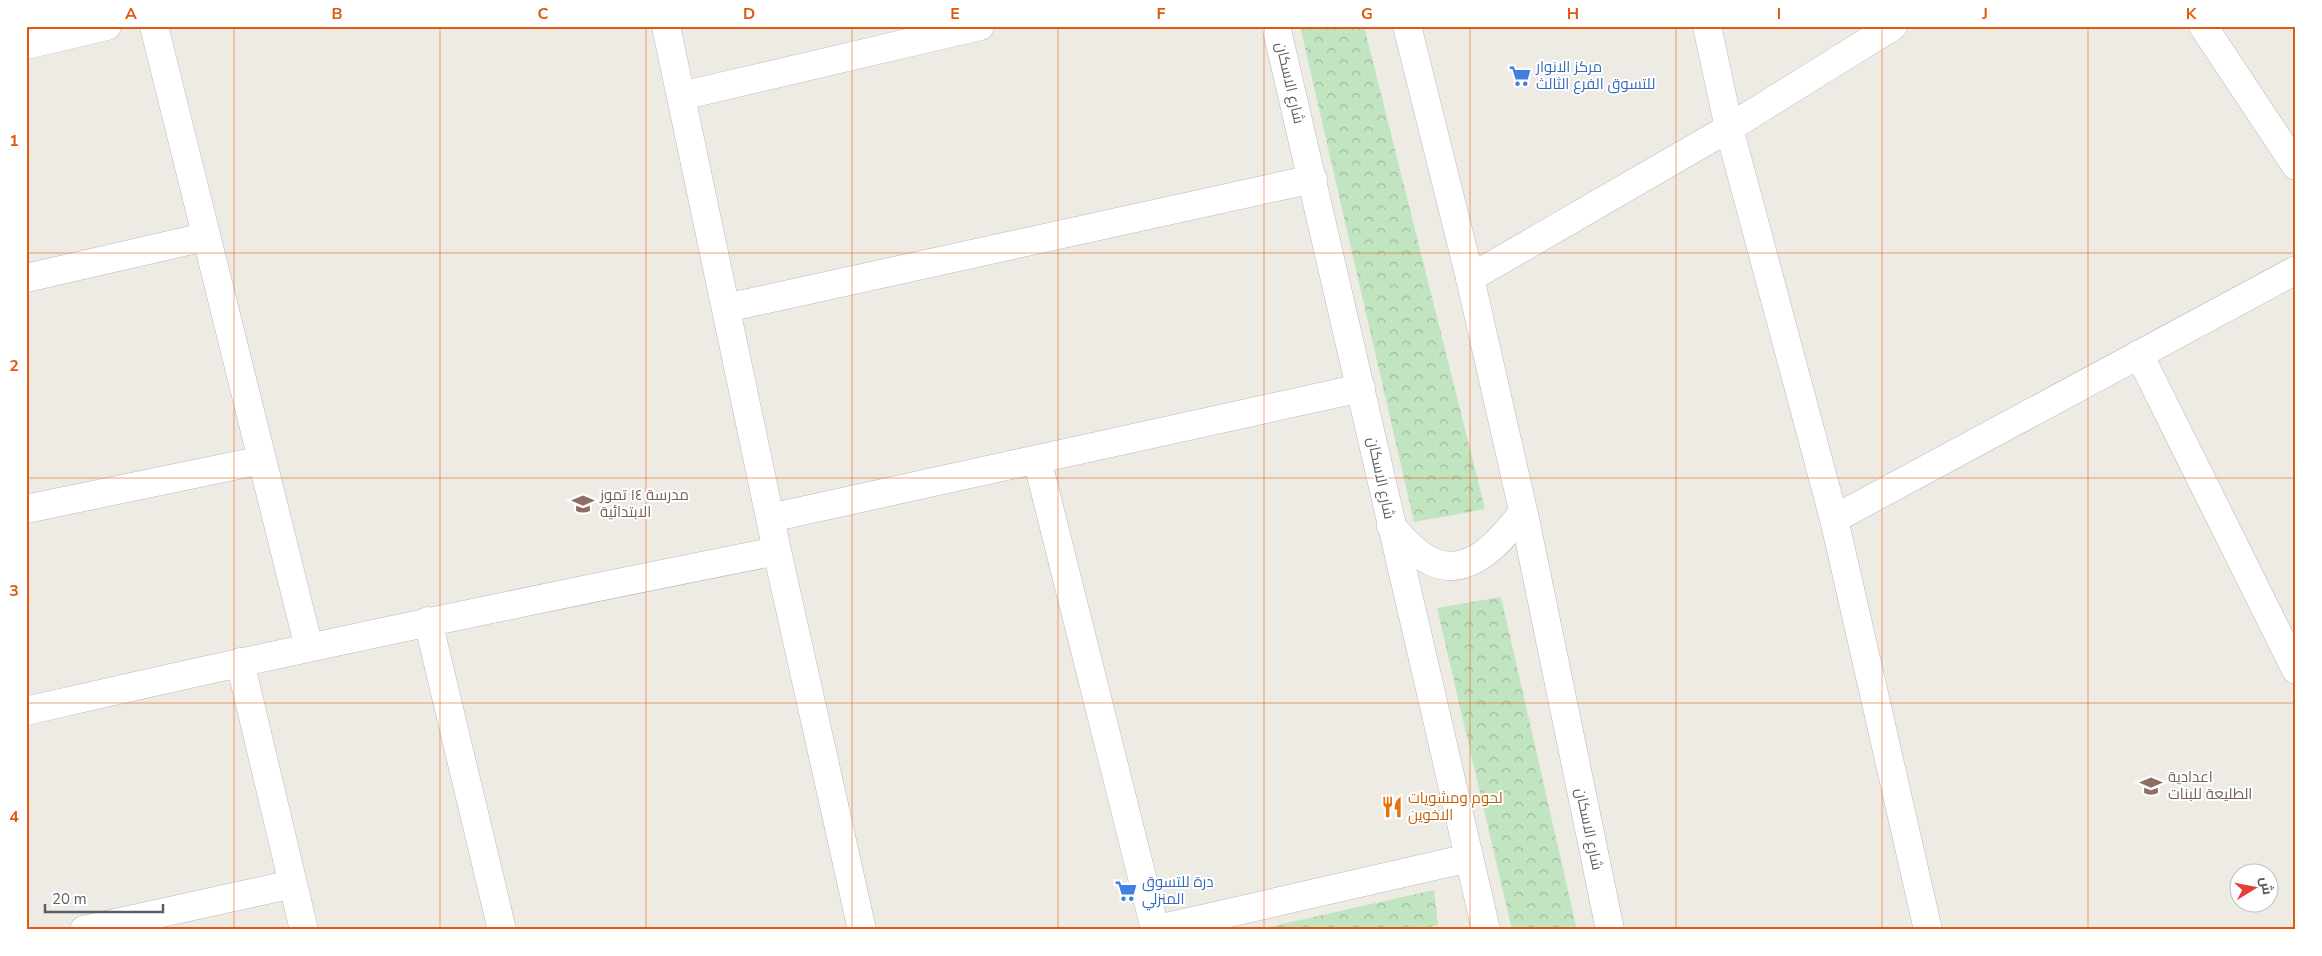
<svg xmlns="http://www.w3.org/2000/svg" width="2322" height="956" font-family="'Nunito Sans',Cairo,sans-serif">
  <defs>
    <pattern id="forest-crowns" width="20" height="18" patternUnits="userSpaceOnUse" patternTransform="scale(1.25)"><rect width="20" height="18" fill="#c1e4c1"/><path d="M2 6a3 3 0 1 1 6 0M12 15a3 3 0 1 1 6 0" fill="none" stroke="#a0bca0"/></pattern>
  </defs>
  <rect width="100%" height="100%" fill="#edebe3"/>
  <path fill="url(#forest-crowns)" d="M1300,26h64l121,483 -71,13z
    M1501,597l76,333h-65l-75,-322z
    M1434,890l4,35 -21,5h-161z"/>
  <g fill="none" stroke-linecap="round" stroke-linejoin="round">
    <g stroke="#b6b9bd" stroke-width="29">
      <path id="minor" d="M154,26l155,622
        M666,26l111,525 85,379
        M1707,26l22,102 105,391 94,411
        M2203,26l93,140
        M26,45l81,-19
        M681,96l299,-70
        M26,278l179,-41
        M1470,278l259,-150 164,-102
        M726,308l587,-129
        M2139,354l157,316
        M1037,459l118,470
        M26,509l236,-49
        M770,518l591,-130
        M1834,519l462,-249
        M428,621l74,309
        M240,662l64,268
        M26,711c250,-58 500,-110 751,-160
        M84,930l209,-46"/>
    </g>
    <g stroke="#b6b9bd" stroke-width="29">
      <path id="tertiary" d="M1154,930l315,-72"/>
    </g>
    <g stroke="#b5b8bd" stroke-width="29">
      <path id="secondary" d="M1276,26l210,904
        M1407,26l63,252 55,241 85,411
        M1391,526c11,12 21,24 34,32 41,26 76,-17 98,-46"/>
    </g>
    <use href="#minor" stroke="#fff" stroke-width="28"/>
    <use href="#tertiary" stroke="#fff" stroke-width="28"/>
    <use href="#secondary" stroke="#fff" stroke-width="28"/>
  </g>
  <path fill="none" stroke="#e15910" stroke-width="1" stroke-opacity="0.55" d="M234,26v904M440,26v904M646,26v904M852,26v904M1058,26v904M1264,26v904M1470,26v904M1676,26v904M1882,26v904M2088,26v904M26,253h2270M26,478h2270M26,703h2270"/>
  <defs>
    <g id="supermarket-bare" transform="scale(1.725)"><path d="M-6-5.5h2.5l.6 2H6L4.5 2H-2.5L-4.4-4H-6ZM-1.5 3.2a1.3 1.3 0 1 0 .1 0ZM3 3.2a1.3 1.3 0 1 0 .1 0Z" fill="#3f7fe0" stroke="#fff" stroke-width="2.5" paint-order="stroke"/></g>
    <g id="school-bare" transform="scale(1.725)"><path d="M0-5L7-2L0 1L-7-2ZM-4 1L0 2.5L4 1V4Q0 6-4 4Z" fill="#8d6e63" stroke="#fff" stroke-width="2.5" paint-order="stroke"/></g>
    <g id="restaurant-bare" transform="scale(1.725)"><path d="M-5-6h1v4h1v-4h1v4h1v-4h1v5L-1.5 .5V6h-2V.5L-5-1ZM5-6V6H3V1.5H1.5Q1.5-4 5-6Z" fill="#e8710a" stroke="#fff" stroke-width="2.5" paint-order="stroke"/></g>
  </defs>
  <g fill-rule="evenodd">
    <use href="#supermarket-bare" x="1520" y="76"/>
    <use href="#school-bare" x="583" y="504"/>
    <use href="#school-bare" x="2151" y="786"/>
    <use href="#restaurant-bare" x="1392" y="807"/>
    <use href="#supermarket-bare" x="1126" y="891"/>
  </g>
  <g text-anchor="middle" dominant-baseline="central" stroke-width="4" stroke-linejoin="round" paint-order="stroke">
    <g font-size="15" fill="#366cbe" stroke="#fff" text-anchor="start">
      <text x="1536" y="67">مركز الانوار<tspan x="1536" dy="17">للتسوق الفرع الثالث</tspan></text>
      <text x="1142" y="882">درة للتسوق<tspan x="1142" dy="17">المنزلي</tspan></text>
    </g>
    <g font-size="15" fill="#5b5f63" stroke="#fff">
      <text transform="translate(1290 83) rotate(77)">شارع الاسكان</text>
      <text transform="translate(1381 478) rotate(78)">شارع الاسكان</text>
      <text transform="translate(1589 829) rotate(78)">شارع الاسكان</text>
    </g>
    <g font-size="15" fill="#785e54" stroke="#fff" text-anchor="start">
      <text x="600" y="495">مدرسة ١٤ تموز<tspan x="600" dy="17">الابتدائية</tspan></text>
      <text x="2168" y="777">اعدادية<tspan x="2168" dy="17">الطليعة للبنات</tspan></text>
    </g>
    <g font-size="15" fill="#c56008" stroke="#fff" text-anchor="start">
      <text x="1408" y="798">لحوم ومشويات<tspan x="1408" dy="17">الاخوين</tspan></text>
    </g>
  </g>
  <rect width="2322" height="956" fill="none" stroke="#ffffff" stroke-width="55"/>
  <g transform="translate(2254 888) rotate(80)"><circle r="24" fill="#ffffff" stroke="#bdbfc1"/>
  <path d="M0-4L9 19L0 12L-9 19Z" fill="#e24235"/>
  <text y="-8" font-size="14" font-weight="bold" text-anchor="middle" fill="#5b5f63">ش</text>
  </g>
  <path d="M45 904v8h118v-8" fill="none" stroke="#5b5f63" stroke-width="2.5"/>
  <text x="52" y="904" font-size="15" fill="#5b5f63" stroke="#ffffff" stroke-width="4" paint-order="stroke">20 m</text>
  <rect x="28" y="28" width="2266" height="900" fill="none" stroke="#e15910" stroke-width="2"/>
  <g font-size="16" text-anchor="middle" font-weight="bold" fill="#e15910">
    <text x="131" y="19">A</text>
    <text x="337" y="19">B</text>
    <text x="543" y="19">C</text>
    <text x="749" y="19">D</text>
    <text x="955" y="19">E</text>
    <text x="1161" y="19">F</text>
    <text x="1367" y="19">G</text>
    <text x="1573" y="19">H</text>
    <text x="1779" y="19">I</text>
    <text x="1985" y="19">J</text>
    <text x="2191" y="19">K</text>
    <text x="14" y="146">1</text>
    <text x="14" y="371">2</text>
    <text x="14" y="596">3</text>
    <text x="14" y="822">4</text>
  </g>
</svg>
